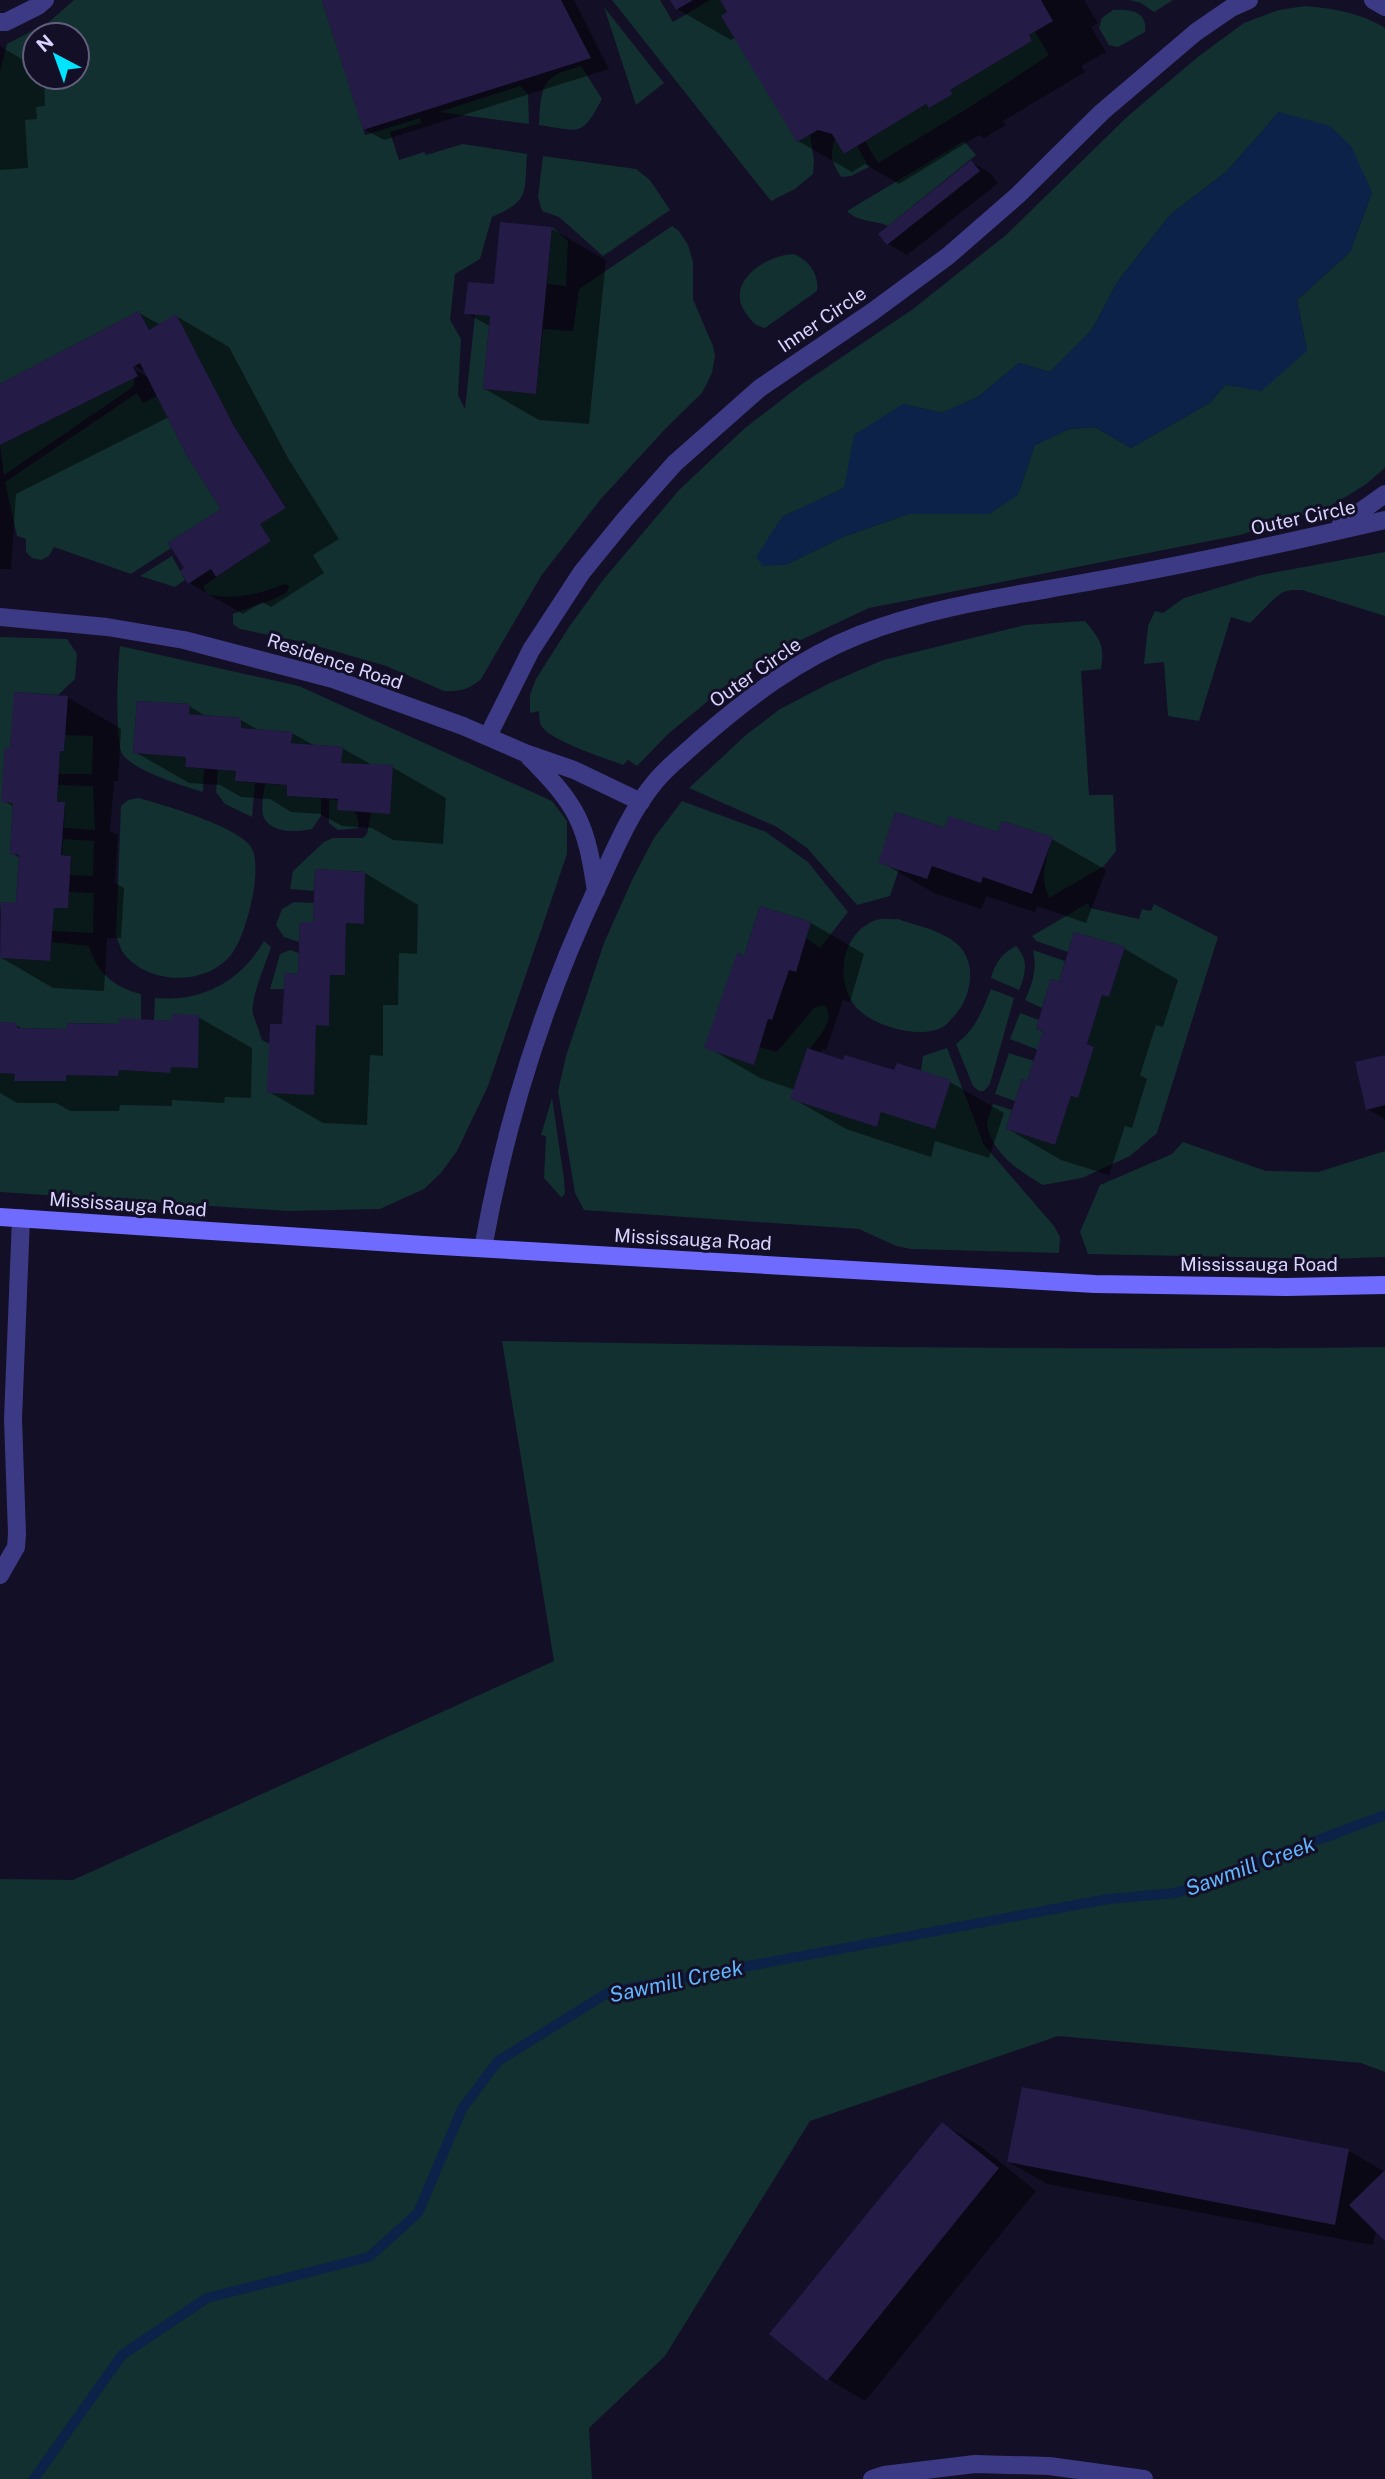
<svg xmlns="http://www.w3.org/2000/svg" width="1385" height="2479" font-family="'Public Sans',sans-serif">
  <rect width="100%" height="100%" fill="#130f26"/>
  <path fill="#12302f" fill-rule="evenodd" d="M74,0h248l43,135 55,-17 1,5 -31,9 9,28 25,-8 2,3 37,-11 64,10c-3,39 4,46 -35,63l-12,42 -25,15 -5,46 11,19 -3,56 7,14 10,-94 15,1 -7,73 53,5 7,-65 30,2 6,-42 93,-63 7,5 9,14 5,17v37l20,47 2,9 -3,18 -10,20 -36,35 -66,72 -59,76 -60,103c-10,10 -23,13 -37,12l-58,-25 -83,-24 -63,-13 -7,-5v-10c19,-9 35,-10 54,-22l2,-6 -4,-2c-27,10 -50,17 -78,10l-4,-8 68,-45 -11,-17 26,-17 -52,-81 -58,-111 -27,15 -10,-19 -139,73v-312l7,-28 42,-22zM35,35h42v42h-42z
    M612,0h48l13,22 37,-22h10l77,142 13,-8 4,27 -1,13 -18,15 -24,12z
    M1129,0h44l-19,12 -13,-9z
    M1305,6c28,2 56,7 80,22v440l-20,17 -38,23 -87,27 -371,73 -83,39 -61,40 -57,47 -31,32 -9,-6 -5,5c-19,-7 -69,-23 -81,-38 -3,-5 -3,-10 -3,-16l-9,2v-18l6,-16 33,-52 34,-47 76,-90 66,-62 57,-44 111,-75 93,-74 122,-119 71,-60 45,-33 35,-13zM1279,112l93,80 -22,60 -53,48 10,51 -82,34 -14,17 -80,46 -36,-21 -26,2 -34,16 -17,49 -29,20h-81l-65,23 -58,28 -3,-48 62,-29 59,-84 39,9 36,-16 41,-34 31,9 41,-41 27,-50 52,-66 57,-44z
    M604,7l60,76 -28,22z
    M1113,10c17,-1 35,1 32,22l-27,15 -9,-2 -10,-17 3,-10z
    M1035,32l14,23 -76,50 -95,58 -13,-22 61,-37 3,4 23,-14 -2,-4 82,-49 -3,-6z
    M581,66l21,33c-21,39 -21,32 -63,26 1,-14 0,-41 15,-49 7,-5 19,-7 27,-10z
    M520,86l8,8 1,30 -90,-12z
    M835,139l9,15 13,-8 12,21 -18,9 -10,1c-9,-15 -12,-21 -6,-38z
    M964,141l12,14 -88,71c-13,-6 -31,-4 -41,-15z
    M543,156l93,13 14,11 20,30 -67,46 -44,-39 -17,-6 -4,-14z
    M552,227l16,14 -2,45 -19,-2z
    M793,254c15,5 27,21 24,37l-52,37c-9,-2 -12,-5 -17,-12 -26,-31 15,-60 45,-62z
    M135,377l-2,10 -129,88 -4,-30z
    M137,393l6,10 14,-7 29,58 35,55 -53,34 3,5 -40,26 -77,-27 -5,9 -8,4 -9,-2 -6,-6v-13l-9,-3 -12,-54z
    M1385,552v64l-83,-26h-10l-9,2 -8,6 -25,25 -19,-6 -32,104 -31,-5 -4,-54 -20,2 4,-38 7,-15 8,2 21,-15 77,-23z
    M172,556l13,24 -10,7 -35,-11z
    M1085,621c15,18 20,24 16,48l-20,2 8,124h24l3,56 -12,15 -55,32c-10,-22 -2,-40 3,-61l-50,-16 -4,11 -49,-15 -4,11 -50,-16 -16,50 20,7 -9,27 -33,9 -50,-57 -30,-21 -88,-39 57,-53 34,-26 50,-26 53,-23 142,-35z
    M0,637l67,2 10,15 -2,25 -17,16 -43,-3 -5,56h-5l-3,53 11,2 -3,51 9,1 -3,48 -15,-1 -1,13z
    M120,646l179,40 253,115 15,20v33l-79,232 -31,65 -16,22 -17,16 -44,20 -92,2 -288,-19v-119l118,3 1,-6 51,3 2,-52 -18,-1 1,-22c47,4 85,-16 109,-57l7,6c-5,16 -21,52 -18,67 2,6 7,19 9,26l8,4 43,51 3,-70h13l1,-50 15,-1 1,-51 18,1 1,-52 -50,-3 -1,22 -24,-2 3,-18 31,-29 9,-4h30l4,-4 4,-22 -30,-49 1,-16 -51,-4 1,-11 -51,-4v-10l-52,-4v-10l-52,-3 -4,52 53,4 -1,10 19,2 -1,23c-20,-6 -68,-21 -80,-37 -9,-12 -5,-91 -3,-109z
    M65,735l28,1 -1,38h-33l1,-23 4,-1z
    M218,769l18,2v10l19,2 -3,34 -27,-13 -9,-12z
    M265,784l22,1v11l34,2v18l-9,13c-15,3 -39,5 -48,-11 -4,-9 0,-25 1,-34z
    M58,785l35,1 2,44 -31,-2 1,-25 -8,-1z
    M138,798c24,6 101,29 113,49 13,20 -5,90 -20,108 -26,32 -86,30 -109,-4 -2,-4 -4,-11 -6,-15l5,-130 7,-6z
    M329,799c17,1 32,12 29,29l-20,2 -9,-7z
    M682,801l84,31 42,30 40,50 -28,36 -14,-10 5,-16 -51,-16 -16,50 -6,-3 16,112 5,-18 18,5 37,-44 10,-3c13,14 -5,31 -14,44h-4l-15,50 86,28 4,-15 40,-41 2,-15 24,-8 37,97 70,81 6,11 -1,16 -148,-4 -15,-3 -37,-17 -275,-19 -9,-17 -17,-102 8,-35 38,-113 29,-65 21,-40z
    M63,839l31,2 -1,35 -23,-1 1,-19 -9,-1z
    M69,892l25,1 -1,40 -41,-2 2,-23h14z
    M294,902l20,1 -1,19h-13l-1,20 -15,-5 -8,-12 6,-16z
    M1088,903l2,5 49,11 3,-10 9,2 3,-7 64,33 -61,196 -27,23 -48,22 -39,7c-21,-12 -52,-32 -56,-60 0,-6 4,-15 6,-21l19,6 -6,19 49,16 16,-49 7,2 16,-51 -7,-3 15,-49 7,2 16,-50 -51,-15 -6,20 -32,-11 -4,-5z
    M898,919c24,9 62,14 70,42 6,18 -1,42 -14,55 -3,3 -7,9 -11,11 -23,13 -72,-1 -88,-21 -21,-27 -13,-74 21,-86 6,-2 15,0 22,-1z
    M52,942l37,4c7,26 26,42 52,48v26l-22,4 -52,-1v6l-50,-1v-5l-17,-1v-64l50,3z
    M1016,946c13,14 10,27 3,44l-28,-12c4,-15 11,-25 25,-32z
    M290,950l9,3 -1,21 -13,-1 -1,16h-14l10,-35z
    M1033,950l32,11 -6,21 -8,-3 -9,29 -17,-8c8,-18 12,-31 8,-50z
    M991,989l23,9 -24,86 -6,7h-5l-6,-5 -17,-42c20,-15 26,-33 35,-55z
    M1020,1013l19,7 -3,9 7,2 -5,19 -28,-11z
    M1009,1053l25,8 -7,20 -5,-2 -7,22 -20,-7z
    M552,1098l12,81 1,14 -3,5 -18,-20 2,-42 -5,-1z
    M1183,1142l83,29 52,1 67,-21v106l-55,2 -242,-5 -8,-22 20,-47 72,-31z
    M502,1341c295,5 589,10 883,6v725l-24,-9 -303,-27 -248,85 -145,235 -76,72 3,51h-592v-600l73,1 481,-219z"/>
  <path fill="#0c2248" d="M1279,112l51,14 21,20 21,46 -22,60 -53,48 10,51 -46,40 -36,-6 -14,17 -80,46 -36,-21 -26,2 -34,16 -17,50 -29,19h-81l-65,23 -58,28 -22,1 -7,-9 26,-40 62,-29 10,-53 49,-31 39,9 36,-16 41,-34 31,9 41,-41 27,-50 52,-66 57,-44z"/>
  <path fill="#0007" fill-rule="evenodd" d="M324,0h250l35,69 -225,71 -20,-11z
    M672,0h412l14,23 -7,4 15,25 -25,14 4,6 -82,49 3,4 -22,13 -5,-3 -80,49 -34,-20 -13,8 -54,-31 -62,-104 -5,3 -54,-31z
    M0,46l35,21v10h9l1,29 -9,1 1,12 -12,1 3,48 -28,2z
    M971,162l19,11 8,10 -91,72 -19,-11z
    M502,224l50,5 54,31 -17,164 -50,-4 -54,-31 6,-62 -25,-14 29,-27z
    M139,313l22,12 15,-9 53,31 59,111 51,81 -26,16 11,18 -53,34 -9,-5 -19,12 -54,-31 34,-74 -54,-92 -153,77 -5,75h-11v-183zM134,365l13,8v4l-15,-9z
    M67,697l54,32 -3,52h-4l-4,50 8,4 -3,48 9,5 -3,50h-14l-3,53 -51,-3 -53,-31 2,-53 15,1 3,-47 -8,-5 3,-46 -12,-6 9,-51z
    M189,706l20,12 32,2 19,11 32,2 23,13 27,2 32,18 18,1 54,31 -3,46 -50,-4 -21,-12 -30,-2 -22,-12 -29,-2 -21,-13 -29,-2 -21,-12 -31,-2 -54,-31z
    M946,830l106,9 54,31 -20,53 -49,-17 -2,6 -49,-16 -5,13 -47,-16 -53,-31z
    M365,873l53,32 -1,49 -18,-1 -1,52h-15v51l-13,-1 -3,70 -44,-2 -54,-31 15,-66 30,-102z
    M761,908l50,15 53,31 -14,48 -7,-2 -17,50 -4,-1 -2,5 24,8 106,20 54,31 -15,45 -54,-17 -4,16 -85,-28 -54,-31 3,-8 -35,-12 -53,-31 38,-89z
    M1075,934l50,15 53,31 -15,47 -7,-2 -16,50 7,4 -15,49 -7,-2 -16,49 -48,-15 -53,-31 20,-46 17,-50 -7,-4 22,-45z
    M198,1017l54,31 -1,50 -26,-1 -1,6 -52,-3v6l-52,-1 -1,6h-49l-14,-8h-39l-17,-10v-69l16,1 9,5 43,1 106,-8z
    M1385,1057v62l-18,-10z
    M1023,2089l326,62 36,21v67l-9,-9 -3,15 -326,-61 -38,-22z
    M942,2124l38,22 56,45 -171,210 -37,-22z"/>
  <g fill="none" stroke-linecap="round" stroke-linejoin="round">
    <path stroke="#0c2248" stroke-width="10" d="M34,2479l88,-124 85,-57 162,-41 49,-44 44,-104 36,-48 111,-69 499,-93 68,-6 209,-78"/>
  </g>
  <path fill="#241b47" d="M322,0h239l30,58 -228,72z
    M670,0h23l-17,10z
    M720,0h321l12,21 -24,14 3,6 -82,49 3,4 -24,14 -3,-4 -82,50 -12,-20 -14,-4 -21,12 -76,-126 6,-4z
    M971,160l9,11 -93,74 -9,-11z
    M500,222l52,5 -16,167 -53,-5 7,-73 -26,-2 4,-32 26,2z
    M139,311l10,19 27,-16 58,112 52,82 -26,16 11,17 -55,36 -5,-8 -23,15 -8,-13 4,-3 -16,-25 53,-34 -35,-55 -46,-91 -7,4 5,9 -138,69v-61z
    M14,692l54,4 -4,55h-4l-3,51h8l-4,53 10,1 -3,52h-14l-4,53 -50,-3 1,-56 15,1 3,-48 -9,-1 3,-51 -12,-1 4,-54h5z
    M137,701l53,3 -1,10 52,4v10l52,4 -2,11 52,4 -2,16 52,2 -3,49 -53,-4 1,-11 -51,-3v-11l-52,-4 1,-10 -51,-4 1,-10 -53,-4z
    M895,812l50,16 4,-12 49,16 4,-11 51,16 -21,57 -49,-17 -2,6 -49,-17 -5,13 -49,-16z
    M315,869l50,3 -1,52 -18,-1 -1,52h-15l-1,51 -13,-1 -2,70 -47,-2 3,-69h12l3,-51 13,1 2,-52h13z
    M760,906l51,16 -15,50 -7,-2 -17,50 -4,-1 -14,46 -50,-17 33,-95 7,3z
    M1074,932l51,15 -16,50 -7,-2 -15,49 7,3 -16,51 -7,-2 -16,49 -49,-16 16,-50 5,2 16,-50 -7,-2 15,-50 8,3z
    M172,1014l27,1 -1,53 -27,-1 -1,6 -51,-3 -1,6 -52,-1v6h-52l1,-7 -15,-1v-51l17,1v5l50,1 -1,-6 53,1v-6l53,3z
    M807,1048l36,12 2,-5 49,15 3,-7 54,17 -16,49 -54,-17 -4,15 -87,-28z
    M1385,1055v50l-19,5 -11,-48z
    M1022,2087l327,62 -14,76 -328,-63z
    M942,2122l57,46 -172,213 -58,-47z
    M1385,2170v71l-36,-36z"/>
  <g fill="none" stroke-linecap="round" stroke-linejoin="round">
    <path stroke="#3d3a85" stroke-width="18" d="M0,22h6l32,-16 7,-6"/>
    <path stroke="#3d3a85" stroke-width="18" d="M1373,0l12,7
      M1340,526l45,-32
      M0,617l107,10 77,13 149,39 130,47 62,27 49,17 67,32
      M488,736l43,-86 51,-78 44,-54 49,-55 85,-75 112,-76 76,-56 70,-61 84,-83 94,-80 35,-24 18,-8
      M529,757c49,49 57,66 67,134
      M483,1248c22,-123 60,-245 113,-358 17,-36 33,-77 59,-108 12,-15 28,-27 42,-40 49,-43 101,-83 162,-107 76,-30 160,-40 240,-55 96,-17 191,-38 286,-60
      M0,1575l16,-28 1,-13 -4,-115 8,-201"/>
    <path stroke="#3d3a85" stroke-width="18" d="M872,2479l12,-4 91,-11 74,2 95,13"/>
    <path stroke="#6f6bff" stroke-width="18" d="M0,1217l424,28 671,39 191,3 99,-2"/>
  </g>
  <g text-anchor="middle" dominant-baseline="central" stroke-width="6" stroke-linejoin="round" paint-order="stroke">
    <g font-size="19" fill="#d9d4ff" stroke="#130f26">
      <text transform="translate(822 319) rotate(-34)">Inner Circle</text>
      <text transform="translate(1303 517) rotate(-12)">Outer Circle</text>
      <text transform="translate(335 661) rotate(18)">Residence Road</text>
      <text transform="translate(755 672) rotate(-35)">Outer Circle</text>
      <text transform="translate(128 1204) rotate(4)">Mississauga Road</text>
      <text transform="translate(693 1239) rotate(3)">Mississauga Road</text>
      <text x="1259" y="1264">Mississauga Road</text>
    </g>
    <g font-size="21" font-style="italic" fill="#62b6ff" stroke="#130f26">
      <text transform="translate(1250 1866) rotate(-20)">Sawmill Creek</text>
      <text transform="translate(676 1981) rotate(-12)">Sawmill Creek</text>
    </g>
  </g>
  <g transform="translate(56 56) rotate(319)"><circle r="33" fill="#130f26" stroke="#625e7d" stroke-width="2"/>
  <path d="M0-5L12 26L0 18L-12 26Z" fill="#00e5ff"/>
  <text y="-10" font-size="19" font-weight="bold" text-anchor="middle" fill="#d9d4ff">N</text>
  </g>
</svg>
